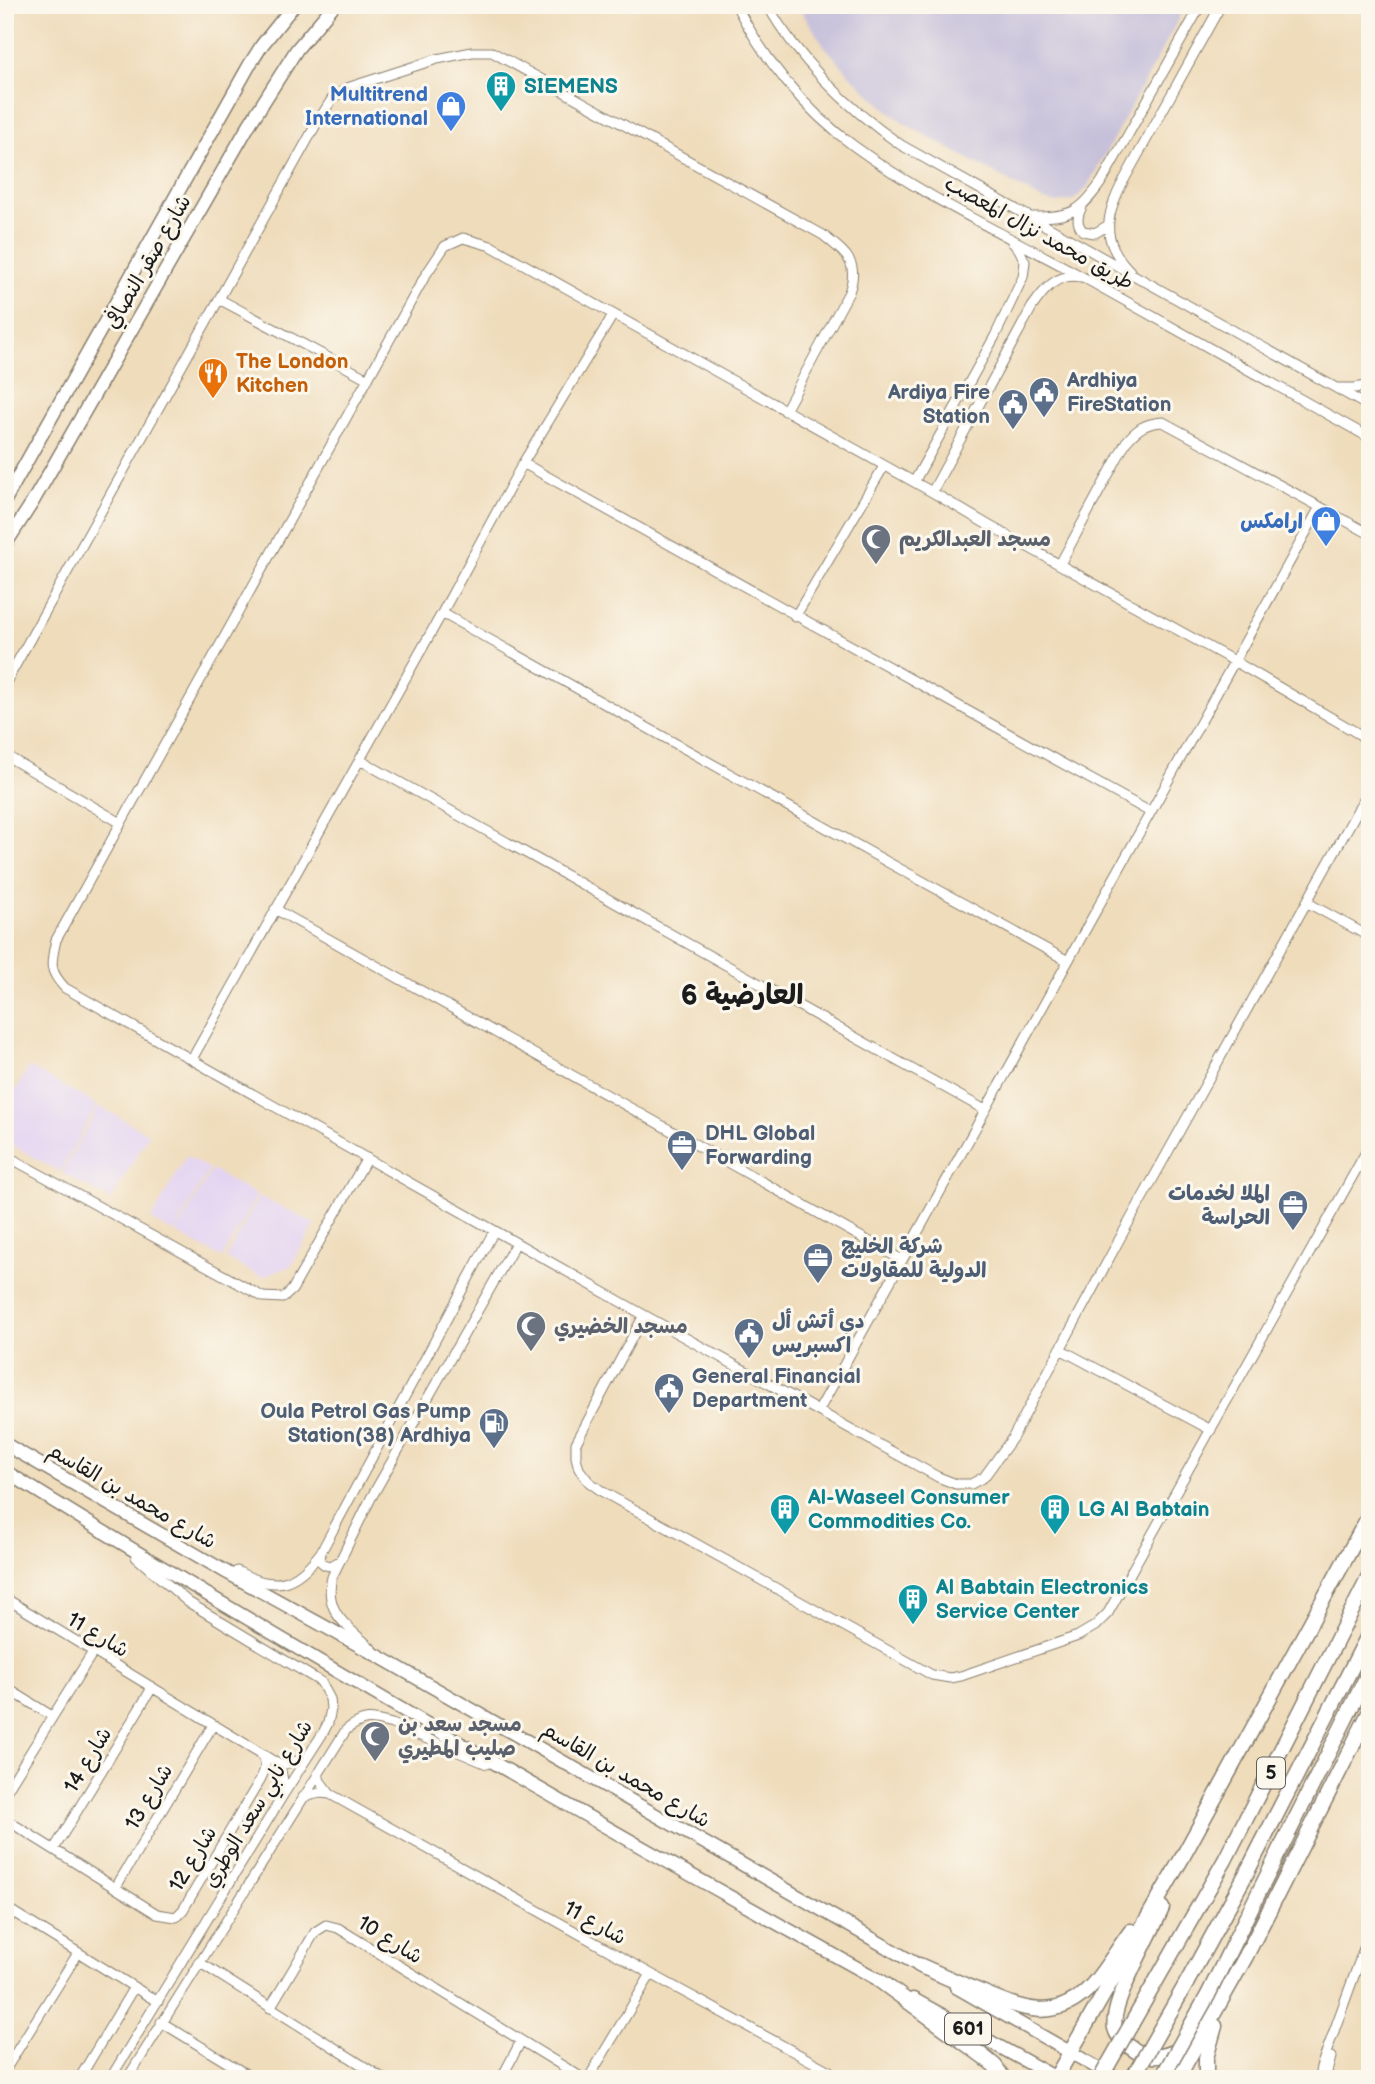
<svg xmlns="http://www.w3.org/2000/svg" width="1375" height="2084" font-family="'Balsamiq Sans','Playpen Sans Arabic',sans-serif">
  <rect width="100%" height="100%" fill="#fbf7ec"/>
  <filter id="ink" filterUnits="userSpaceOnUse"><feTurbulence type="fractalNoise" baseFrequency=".0143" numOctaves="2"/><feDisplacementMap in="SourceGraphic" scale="14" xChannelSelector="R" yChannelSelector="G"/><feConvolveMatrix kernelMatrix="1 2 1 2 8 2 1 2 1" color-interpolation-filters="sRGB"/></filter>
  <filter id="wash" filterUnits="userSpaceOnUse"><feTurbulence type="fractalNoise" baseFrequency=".00686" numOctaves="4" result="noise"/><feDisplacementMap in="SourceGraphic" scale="28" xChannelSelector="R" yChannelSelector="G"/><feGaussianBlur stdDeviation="1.57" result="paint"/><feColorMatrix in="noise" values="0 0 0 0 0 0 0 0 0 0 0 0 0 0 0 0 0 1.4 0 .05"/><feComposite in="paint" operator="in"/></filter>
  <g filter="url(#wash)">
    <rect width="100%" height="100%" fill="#efdcbb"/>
    <path fill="#e3d3f2" d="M29,1067l68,38 -37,67 -55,-31v-33z
      M99,1106l50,28 -38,66 -49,-27z
      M186,1156l23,13 -35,64 -23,-13z
      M211,1170l46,25 -35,63 -46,-25z
      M259,1196l56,28 -24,42 -30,11 -35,-19z"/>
    <path fill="#c6c0da" d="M797,5h389l-100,184 -12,11 -16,3 -15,-3 -138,-76 -28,-23 -27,-26 -24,-27z"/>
  </g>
  <g filter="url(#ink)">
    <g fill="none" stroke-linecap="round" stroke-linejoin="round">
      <g stroke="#867c6c" stroke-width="11">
        <path id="minor" d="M736,5c28,54 68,105 118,141 71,52 157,91 234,134 94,52 188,105 282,158
          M767,5c34,58 79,102 134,140l469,262
          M1082,207c-5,9 -6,16 1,24l12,2 12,-7
          M1033,217c38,0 48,-5 69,-36l99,-176
          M1130,271c-30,-30 -25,-56 -6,-91l97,-175
          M219,299l149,80
          M1337,388h18l15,-3
          M523,463c209,118 418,233 627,349
          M914,482l81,-146 28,-59 2,-15 -6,-13 -7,-7
          M932,492l100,-185c12,-17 25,-35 48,-30
          M1060,564l66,-122c11,-13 19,-19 37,-20l207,112
          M442,613l449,251 177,97
          M795,617l89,-151
          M5,684l313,-563 14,-22 15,-11 90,-29 35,-7h20l331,183c22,18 37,26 26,57l-64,119
          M1370,743l-11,-9 -125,-73 -246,-136 -56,-33 -441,-246 -28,-8 -18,8 -20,30 -369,664c-5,23 -8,30 9,48l579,327 294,162 18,7h15l13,-7 29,-40 106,-197 251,-452
          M5,755l116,68
          M360,760l625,350
          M1308,903l62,34
          M275,909l627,351
          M192,1059l250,-446 81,-150 90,-148
          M5,1155l258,142 20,1 9,-8 75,-132
          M644,1315l-68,128v14l3,12 10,13 14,10 329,183 18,3 11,-2 117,-40 17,-10 13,-13 262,-468
          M1060,1349l151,81
          M819,1410l501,-903
          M321,1552l-1,9 5,4 6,1 7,-4
          M237,1571c38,21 58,15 84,-19l173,-321
          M5,1598l275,167 26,-6
          M371,1648c-23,-21 -48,-36 -39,-71l39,-79 145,-255
          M5,1687l47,29
          M280,1765l5,26
          M318,1773l2,8 10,13 321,180 193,105
          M5,1793l88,-141
          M303,1797l17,-4 10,1
          M5,1819l152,95 19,3 7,-7 77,-130c5,-10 9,-17 0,-27
          M54,1849l98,-161
          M116,1887l97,-162
          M5,1907l153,95
          M5,1924l8,-12
          M199,1962l185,117
          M270,2008l45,-76 11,-7 12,3 246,151
          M161,2022l93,57
          M5,2070l73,-117
          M79,2079l55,-92
          M110,2079l175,-287 38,-59 5,-10 3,-14 -1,-10 -9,-17 -133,-80 -52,-45
          M127,2079l219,-349c18,-14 25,-12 46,-6l95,40
          M501,2079l20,-38
          M588,2079l63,-105
          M1319,2079l2,-12 49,-135
          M1325,2079l6,-22"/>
      </g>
      <g stroke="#867c6c" stroke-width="15">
        <path id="major" d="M5,500l245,-436 12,-19 32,-40
          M5,545l27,-42 217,-378 48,-76 37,-44
          M5,1444l221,128 154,85 545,312
          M5,1471c289,180 585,349 883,514
          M956,1987l161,92
          M913,1999l145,80"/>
      </g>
      <g stroke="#867c6c" stroke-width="17">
        <path id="highway" d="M1162,1908c-10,25 -53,97 -47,120 2,10 13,18 21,23 15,9 32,5 46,-3
          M1235,1940l135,-270
          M919,1965c20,9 40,18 60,26 42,18 78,34 114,-7 14,-16 25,-36 38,-53
          M1164,1967l61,-107 145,-285
          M880,1981l104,76 11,9 9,13
          M1186,1984l60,-110 124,-242
          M1055,2079l127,-221 188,-344
          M1177,2079l69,-123 124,-245
          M1206,2079v-21l9,-32"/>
      </g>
      <use href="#minor" stroke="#fff" stroke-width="9"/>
      <use href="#major" stroke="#fff" stroke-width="12"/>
      <use href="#highway" stroke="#fff" stroke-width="14"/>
      <g stroke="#867c6c" stroke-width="17" stroke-linecap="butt">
        <path id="highway-bridge" d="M1100,2079l64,-112
          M1132,2079l54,-95
          M1161,2079l47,-84 27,-55"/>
      </g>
      <use href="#highway-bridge" stroke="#fff" stroke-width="14"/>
    </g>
  </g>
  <defs>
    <g id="building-pin" transform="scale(1.575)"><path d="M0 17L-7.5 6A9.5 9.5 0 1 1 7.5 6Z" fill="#0f9aa8" stroke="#fbf7ec"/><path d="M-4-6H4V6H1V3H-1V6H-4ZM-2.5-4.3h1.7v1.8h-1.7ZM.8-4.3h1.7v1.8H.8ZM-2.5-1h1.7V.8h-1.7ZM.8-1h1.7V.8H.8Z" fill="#fff"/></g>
    <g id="shop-pin" transform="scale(1.575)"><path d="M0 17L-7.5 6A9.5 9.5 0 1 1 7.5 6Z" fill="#3f7fe0" stroke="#fbf7ec"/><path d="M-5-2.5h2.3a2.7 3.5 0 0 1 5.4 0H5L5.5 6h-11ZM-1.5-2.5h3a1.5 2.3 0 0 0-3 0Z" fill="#fff"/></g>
    <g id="restaurant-pin" transform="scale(1.575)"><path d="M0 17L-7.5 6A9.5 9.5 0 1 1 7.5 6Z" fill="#e8710a" stroke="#fbf7ec"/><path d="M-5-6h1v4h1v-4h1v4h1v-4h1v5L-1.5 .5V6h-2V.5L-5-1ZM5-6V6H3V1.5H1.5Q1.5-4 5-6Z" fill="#fff"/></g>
    <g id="civic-pin" transform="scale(1.575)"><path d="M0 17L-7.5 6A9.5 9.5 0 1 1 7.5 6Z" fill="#5c6f8a" stroke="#fbf7ec"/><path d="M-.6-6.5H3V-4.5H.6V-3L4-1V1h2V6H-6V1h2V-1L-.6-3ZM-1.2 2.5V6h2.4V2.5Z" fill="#fff"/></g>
    <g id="mosque-pin" transform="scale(1.575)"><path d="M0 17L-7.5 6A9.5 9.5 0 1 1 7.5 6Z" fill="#6b7280" stroke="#fbf7ec"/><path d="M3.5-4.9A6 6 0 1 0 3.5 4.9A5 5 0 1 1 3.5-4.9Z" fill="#fff"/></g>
    <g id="office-pin" transform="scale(1.575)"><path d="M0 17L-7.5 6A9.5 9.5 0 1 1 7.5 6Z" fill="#5c6f8a" stroke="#fbf7ec"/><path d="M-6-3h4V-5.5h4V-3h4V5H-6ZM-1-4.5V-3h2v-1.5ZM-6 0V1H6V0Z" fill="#fff"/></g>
    <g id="fuel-pin" transform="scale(1.575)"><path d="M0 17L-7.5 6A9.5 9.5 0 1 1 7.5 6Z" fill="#5c6f8a" stroke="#fbf7ec"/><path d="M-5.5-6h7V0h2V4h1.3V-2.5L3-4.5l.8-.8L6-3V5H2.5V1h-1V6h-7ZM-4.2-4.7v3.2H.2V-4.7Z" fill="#fff"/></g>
  </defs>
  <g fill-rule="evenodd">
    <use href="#building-pin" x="501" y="86"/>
    <use href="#shop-pin" x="451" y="106"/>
    <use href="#restaurant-pin" x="213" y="373"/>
    <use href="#civic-pin" x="1044" y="392"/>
    <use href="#civic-pin" x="1013" y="404"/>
    <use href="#shop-pin" x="1326" y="521"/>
    <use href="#mosque-pin" x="876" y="539"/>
    <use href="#office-pin" x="682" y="1145"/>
    <use href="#office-pin" x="1293" y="1205"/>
    <use href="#office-pin" x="818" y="1258"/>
    <use href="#mosque-pin" x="531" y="1326"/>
    <use href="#civic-pin" x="749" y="1333"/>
    <use href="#civic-pin" x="669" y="1388"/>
    <use href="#fuel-pin" x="494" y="1423"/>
    <use href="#building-pin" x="785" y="1509"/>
    <use href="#building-pin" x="1055" y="1509"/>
    <use href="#building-pin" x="913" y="1599"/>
    <use href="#mosque-pin" x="375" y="1736"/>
  </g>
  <g text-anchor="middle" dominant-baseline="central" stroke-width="6" stroke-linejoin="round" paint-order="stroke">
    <g fill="#fbf7ec" stroke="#5f5e5a" stroke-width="2">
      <rect x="1257" y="1757.5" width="28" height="31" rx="5"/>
      <rect x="945" y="2013.5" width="46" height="31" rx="5"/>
    </g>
    <g font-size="19" font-weight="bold" fill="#1c1c1c">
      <text x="1271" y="1773">5</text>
      <text x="968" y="2029">601</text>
    </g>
    <g font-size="21" font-weight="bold" fill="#0d838f" stroke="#fbf7ec" text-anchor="start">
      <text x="524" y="86">SIEMENS</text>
      <text x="808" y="1497">Al-Waseel Consumer<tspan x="808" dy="24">Commodities Co.</tspan></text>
      <text x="1078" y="1509">LG Al Babtain</text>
      <text x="936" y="1587">Al Babtain Electronics<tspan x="936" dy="24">Service Center</tspan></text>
    </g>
    <g font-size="21" font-weight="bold" fill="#366cbe" stroke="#fbf7ec" text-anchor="end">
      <text x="428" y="94">Multitrend<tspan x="428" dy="24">International</tspan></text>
      <text x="1303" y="521">ارامكس</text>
    </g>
    <g font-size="21" fill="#1c1c1c" stroke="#fbf7ec">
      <text transform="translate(1039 233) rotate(29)">طريق محمد نزال المعصب</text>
      <text transform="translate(148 262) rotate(-60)">شارع صقر النصافي</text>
      <text transform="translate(132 1496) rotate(30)">شارع محمد بن القاسم</text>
      <text transform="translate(98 1635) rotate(31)">شارع 11</text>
      <text transform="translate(88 1760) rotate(-59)">شارع 14</text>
      <text transform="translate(626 1775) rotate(30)">شارع محمد بن القاسم</text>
      <text transform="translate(149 1797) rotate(-59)">شارع 13</text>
      <text transform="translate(258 1804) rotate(-59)">شارع نابي سعد الوطري</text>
      <text transform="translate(193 1859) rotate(-59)">شارع 12</text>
      <text transform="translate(595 1923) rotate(29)">شارع 11</text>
      <text transform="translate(390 1940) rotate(32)">شارع 10</text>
    </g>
    <g font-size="21" font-weight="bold" fill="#c56008" stroke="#fbf7ec" text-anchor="start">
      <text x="236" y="361">The London<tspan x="236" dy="24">Kitchen</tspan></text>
    </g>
    <g font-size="21" font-weight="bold" fill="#4e5e75" stroke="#fbf7ec" text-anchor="start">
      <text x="1067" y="380">Ardhiya<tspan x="1067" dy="24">FireStation</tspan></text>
      <text x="990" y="392" text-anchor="end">Ardiya Fire<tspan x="990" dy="24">Station</tspan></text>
      <text x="705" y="1133">DHL Global<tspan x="705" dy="24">Forwarding</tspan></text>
      <text x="1270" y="1193" text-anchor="end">الملا لخدمات<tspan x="1270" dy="24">الحراسة</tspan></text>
      <text x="841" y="1246">شركة الخليج<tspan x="841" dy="24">الدولية للمقاولات</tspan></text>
      <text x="772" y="1321">دي أتش أل<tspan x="772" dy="24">اكسبريس</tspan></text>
      <text x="692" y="1376">General Financial<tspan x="692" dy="24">Department</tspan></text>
      <text x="471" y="1411" text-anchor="end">Oula Petrol Gas Pump<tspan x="471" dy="24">Station(38) Ardhiya</tspan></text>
    </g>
    <g font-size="21" font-weight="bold" fill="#5b616d" stroke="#fbf7ec" text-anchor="start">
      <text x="899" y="539">مسجد العبدالكريم</text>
      <text x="554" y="1326">مسجد الخضيري</text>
      <text x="398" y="1724">مسجد سعد بن<tspan x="398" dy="24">صليب المطيري</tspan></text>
    </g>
    <g font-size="28" font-weight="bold" fill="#1c1c1c" stroke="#fbf7ec">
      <text x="742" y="995">العارضية 6</text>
    </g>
  </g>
  <rect width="1375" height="2084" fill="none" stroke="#fbf7ec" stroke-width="28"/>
</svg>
